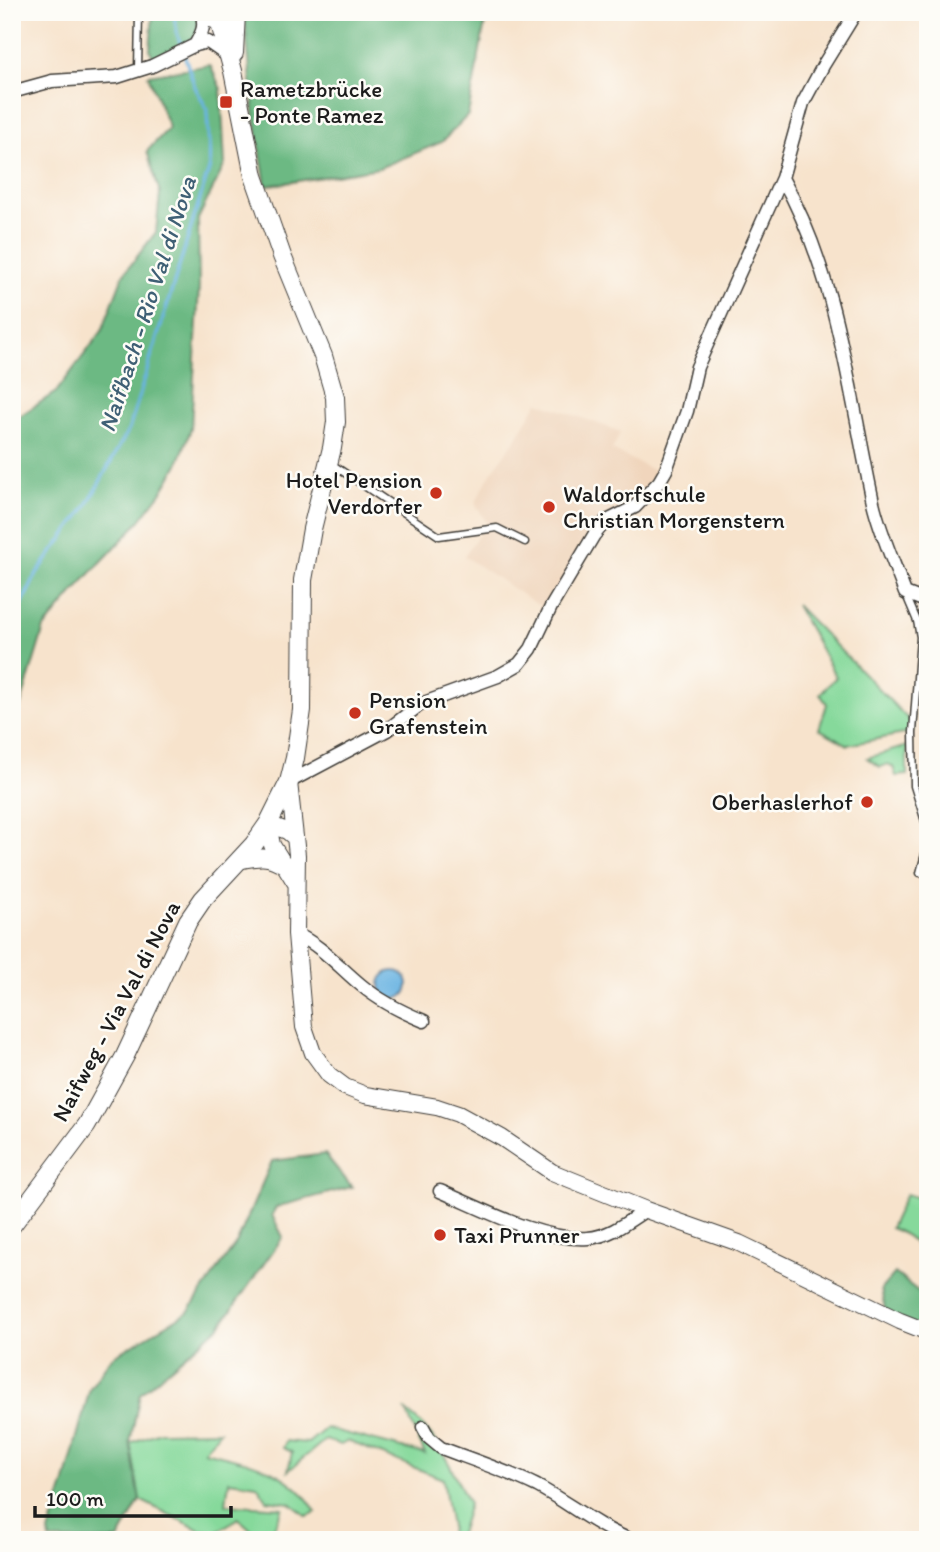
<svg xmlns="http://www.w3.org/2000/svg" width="940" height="1552" font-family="Itim,sans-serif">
  <rect width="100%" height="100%" fill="#fdfcf7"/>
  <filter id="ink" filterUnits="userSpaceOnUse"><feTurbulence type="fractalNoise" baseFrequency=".0143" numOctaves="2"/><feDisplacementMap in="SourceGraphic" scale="14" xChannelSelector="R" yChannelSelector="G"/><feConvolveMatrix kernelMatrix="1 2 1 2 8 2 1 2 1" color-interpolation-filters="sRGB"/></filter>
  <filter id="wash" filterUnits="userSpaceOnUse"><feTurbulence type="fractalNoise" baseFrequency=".00686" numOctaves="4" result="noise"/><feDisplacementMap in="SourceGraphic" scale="28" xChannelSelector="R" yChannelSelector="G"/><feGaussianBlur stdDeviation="1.57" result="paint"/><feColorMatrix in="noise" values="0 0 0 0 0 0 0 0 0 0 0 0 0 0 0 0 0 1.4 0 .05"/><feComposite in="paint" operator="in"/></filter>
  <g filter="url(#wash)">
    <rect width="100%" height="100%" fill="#f7e3cc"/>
    <path fill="#f0d5bc" d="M538,402l83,30 -9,18 45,22 -18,25 -24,14 -71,98 -80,-53 23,-33 -12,-20 16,-30 25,-34z"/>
    <path fill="#86d99b" stroke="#517a5c" stroke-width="2" d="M796,605l113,115 5,-4 -1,16 -65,13 -29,-16 8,-25 -7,-10 16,-17z
      M907,746v29l-11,1 -3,-9 -5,-3 -8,3 -13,-9z
      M906,1194l22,7v65l-8,-1c3,-20 -13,-31 -30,-37z
      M406,1411c32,23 46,59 63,93l-11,36h-9l2,-13 -8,-48 -95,-38 -7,4 -16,-5 -37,31 4,-19 -9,-4 3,-7 22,2 18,-15 99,26z
      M220,1431l-16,20c45,11 87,18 112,61l-9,4 -17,-13 -23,-3 -10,-15 -28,-4 -3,23 57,4 -11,24 -15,3 -19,-17 -21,14 -17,-2 -60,-30 -10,-57 30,-11z"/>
    <path fill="#6cb983" stroke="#446a50" stroke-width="2" d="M153,12h43l3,5 -3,19 -9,7 -34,15 -3,-8z
      M252,12h235l-19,103 -26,27 -63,26 -113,18 -12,-74 -9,-91z
      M210,65l11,24 4,75 -27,55 1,68 -8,142 -13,35 -17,29 -24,31 -50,53 -43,51 -24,79 -8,4v-178l8,-17 -8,-7v-88l44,-29 46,-61 21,-56 33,-43 4,-39 -13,-42 22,-23 -21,-53z
      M325,1154l27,33 -76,20 -4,8 11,22 -63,89 -80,68 -10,48 10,58 -22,40h-68l-1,-8 16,-50 25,-94 22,-31 76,-45 49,-70 35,-81z
      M895,1273l33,26v33l-42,-17 -5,-26z"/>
    <path fill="#6ab4e2" stroke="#43687f" stroke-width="2" d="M380 985a14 14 0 1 1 28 0a14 14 0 1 1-28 0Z"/>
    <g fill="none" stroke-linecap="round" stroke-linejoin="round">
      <path stroke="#6ab4e2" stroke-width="3.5" d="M12,624l25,-51 49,-66 43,-78 81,-263 -3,-57 -12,-22 -18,-54 -3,-21"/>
    </g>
  </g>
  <g filter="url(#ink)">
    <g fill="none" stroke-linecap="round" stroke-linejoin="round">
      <g stroke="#3d3a36" stroke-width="9">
        <path id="service" d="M138,70l1,-58
          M330,463l109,73 58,-8 28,14
          M906,595l11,26 3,16 -7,95 1,54 14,45
          M920,873l8,-30"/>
      </g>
      <g stroke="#3d3a36" stroke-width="15">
        <path id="minor" d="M195,45c7,-12 11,-19 6,-33
          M12,92l40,-11 65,-4 35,-11 43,-21 13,-3 20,14
          M782,178c56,99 67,214 91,324 7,30 21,61 32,91l23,9
          M289,782l98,-52 34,-26 77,-28 21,-12 12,-15 20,-42 43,-72 11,-13 30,-15 24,-25 7,-12 21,-59 10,-44 85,-189 21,-75 21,-39 32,-52
          M296,934c26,12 43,33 65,51 19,16 41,27 63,36
          M440,1191c43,18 101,50 148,47 21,-1 41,-17 58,-28
          M423,1427l6,11 12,10c32,12 66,23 96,38 32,17 60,41 94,54"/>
      </g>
      <g stroke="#3d3a36" stroke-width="18">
        <path id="tertiary" d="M289,782l8,73 -1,79 8,93 9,26 16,22 16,12 20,8 72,12 21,7 44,24 50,34 94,38 93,33 161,78 28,11
          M294,837l-7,-6 -19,-7 4,21 23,37
          M238,861c19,-4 30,-7 47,5"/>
      </g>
      <g stroke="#3d3a36" stroke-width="20">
        <path id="secondary" d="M202,12c8,8 18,10 29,5
          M234,53l2,-40
          M12,1225l75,-100 38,-69 63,-135 15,-22 51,-55 14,-20 21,-42 6,-24 7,-48 1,-130 9,-51 20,-81 4,-26 -1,-25 -12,-41 -41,-100 -28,-80 -21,-105 -14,-51"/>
      </g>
      <use href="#service" stroke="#fff" stroke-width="6"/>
      <use href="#minor" stroke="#fff" stroke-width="12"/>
      <use href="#tertiary" stroke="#fff" stroke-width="16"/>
      <use href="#secondary" stroke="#fff" stroke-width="18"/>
    </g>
  </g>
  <g fill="#c8321e" stroke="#fdfcf7" stroke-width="2.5">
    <rect x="219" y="95" width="14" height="14" rx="3.5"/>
    <circle cx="436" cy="493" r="7"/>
    <circle cx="549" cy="507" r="7"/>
    <circle cx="355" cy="713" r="7"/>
    <circle cx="867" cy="802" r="7"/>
    <circle cx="440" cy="1235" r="7"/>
  </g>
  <g text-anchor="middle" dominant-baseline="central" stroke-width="5" stroke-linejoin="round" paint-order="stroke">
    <g font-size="23" fill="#1c1c1c" stroke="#fdfcf7" text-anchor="start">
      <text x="240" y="89">Rametzbrücke<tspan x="240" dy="26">- Ponte Ramez</tspan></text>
      <text x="422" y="480" text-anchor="end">Hotel Pension<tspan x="422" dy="26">Verdorfer</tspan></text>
      <text x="563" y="494">Waldorfschule<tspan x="563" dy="26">Christian Morgenstern</tspan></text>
      <text x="369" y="700">Pension<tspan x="369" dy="26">Grafenstein</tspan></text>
      <text x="853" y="802" text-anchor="end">Oberhaslerhof</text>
      <text x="454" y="1235">Taxi Prunner</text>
    </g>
    <g font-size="23" fill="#1c1c1c" stroke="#fdfcf7">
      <text transform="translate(116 1011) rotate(-62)">Naifweg - Via Val di Nova</text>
    </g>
    <g font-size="24" font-style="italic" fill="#3f6075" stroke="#fdfcf7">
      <text transform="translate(147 304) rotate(-72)">Naifbach - Rio Val di Nova</text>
    </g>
  </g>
  <rect width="940" height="1552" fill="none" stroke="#fdfcf7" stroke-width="42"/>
  <path d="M35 1506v10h196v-10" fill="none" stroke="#1c1c1c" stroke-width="3.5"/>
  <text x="46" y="1506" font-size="21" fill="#1c1c1c" stroke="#fdfcf7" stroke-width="5" paint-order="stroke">100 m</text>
</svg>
